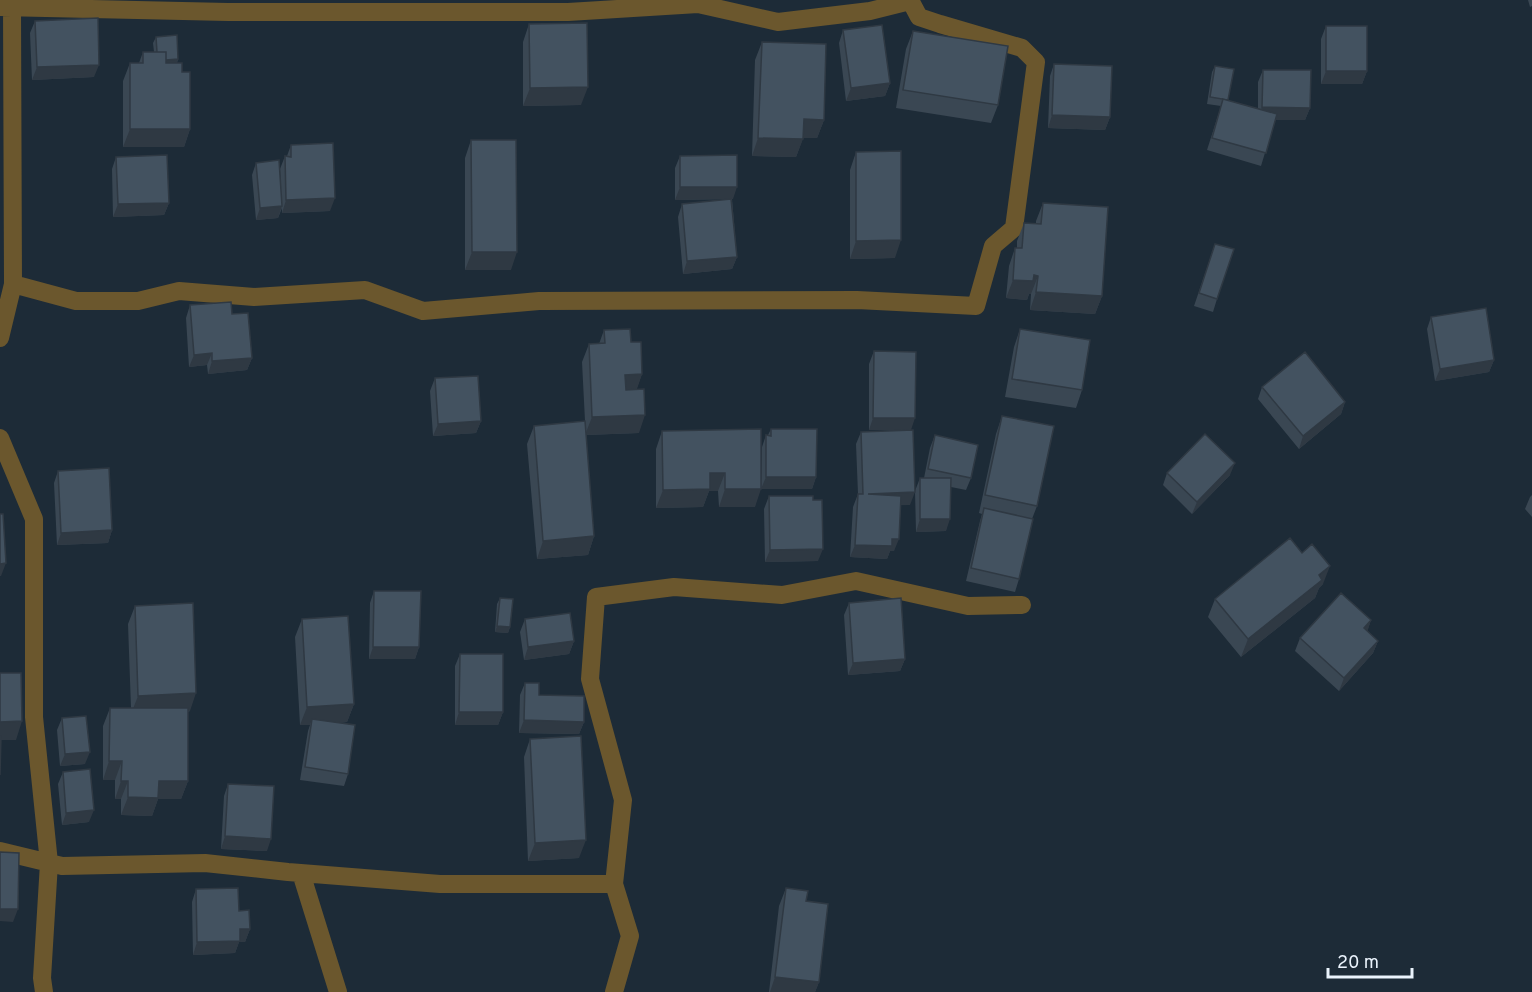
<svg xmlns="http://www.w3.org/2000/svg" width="1532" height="992" font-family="Overpass,sans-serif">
  <rect width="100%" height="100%" fill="#1d2b37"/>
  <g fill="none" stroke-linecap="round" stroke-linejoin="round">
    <path stroke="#6b572d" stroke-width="18" d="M0,7l228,5h340l130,-8 80,18 92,-11 40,-10
      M13,284l63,17h62l41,-10 75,6 111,-7 58,21 116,-10 318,-1 119,6 17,-60 21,-18 22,-166 -14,-14 -82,-24 -21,-7 -9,-17
      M0,338l13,-54 -1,-277
      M0,438l34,81v198l15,146 -7,115 2,14
      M0,851l62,15 143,-3 83,9 152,12h174l9,-84 -33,-121 6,-82 78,-10 108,8 74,-14 112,25 54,-1
      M301,873l37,119
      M614,884l16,52 -16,56"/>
  </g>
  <path fill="#3a4753" d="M1528,0h4v6l-2,1z
    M35,21l59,56 -62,3 -2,-47z
    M529,24l52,81 -58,1v-64z
    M1326,26l41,45 -5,13h-41v-45z
    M843,30l47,53 -5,13 -39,5 -7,-58z
    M913,31l85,74 -7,18 -95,-15 10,-59z
    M156,37l22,22 -1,4 5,9 8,57 -6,18h-61v-66l7,-18h9l4,-11h11l-1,-9z
    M762,42l62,78 -7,18h-14l-7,19 -44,-1 3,-96z
    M1054,64l56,53 -5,13 -57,-2 2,-52z
    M1215,66l13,35 30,8v-27l5,-12 47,38 -5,12h-30l-14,46 -54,-16 14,-44 -14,-2 5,-32z
    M471,140l40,130h-46v-112z
    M291,145l39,66 -48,2v-5l-4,10 -22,2 -4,-45 4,-12 25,26 -1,-20 5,-13h2z
    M856,152l39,106 -45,1v-89z
    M680,156l53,43h-1l5,58 -5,12 -49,5 -5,-57 4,-13 48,-5 -55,1v-32z
    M116,157l53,46 -5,12 -51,2 -1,-48z
    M1043,203l59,93 -7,18 -65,-4 1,-16h-2l-2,6 -21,-2 3,-32 6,-18h2v-7l7,-18 12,1v-3z
    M1211,256l6,43 -4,13 -19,-6z
    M190,305l42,9 20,44 -5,12 -39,4 -1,-9 -18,2 -3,-49z
    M1431,317l63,43 -5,12 -54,9 -8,-52z
    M1020,329l62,61 -6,18 -71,-11 9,-50z
    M604,330l27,12 11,32 -6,16 3,43 -53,2 8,101 -6,19 -51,4 -10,-115 7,-18 51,-5 -3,-59 7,-18h10z
    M874,351l37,79 -1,75h-10l-6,46h-4l-3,8 -37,-2 3,-50 5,-13 -2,-50 5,-12 39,-2h-31v-66z
    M435,378l46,43 -5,12 -43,3 -3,-45z
    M1262,387l83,15 -4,12 -42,35 -41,-50z
    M1002,416l35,90 -5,13 -13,60 -4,13 -49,-11 14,-60 2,-7 -3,-1 17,-79z
    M761,429l-6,78h-36l-1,-16h-9l-6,16 -47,1v-59l6,-18z
    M771,429l45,48 -4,12h-51l1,-42 4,-12h2z
    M935,435l36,43 -5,12 -15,-3 -5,44 -30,1 -1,-41 5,-13h4l6,-30z
    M58,471l54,59 -4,13 -51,2 -3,-62z
    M1167,473l63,2 -38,39 -29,-29z
    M1532,495v22l-7,-8 5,-12z
    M769,496l44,4 5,61 -53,1 -1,-53z
    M1323,584l-4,4 -4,10 -74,59 -33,-40 7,-18z
    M374,591l45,56 -4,12h-46l1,-56z
    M500,598l10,29 -2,6 -13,-1 2,-28z
    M849,603l56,56 -5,12 -52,4 -4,-60z
    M135,606l55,105 -2,1v69l-7,18h-23l-6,17 -31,-1v-16h-6v-19h-12v-54l7,-18h21l-3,-84z
    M302,619l52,85 -7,18 -9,1 10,51 -4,12 -44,-6 8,-49 2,-6h-10l-5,-88z
    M525,619l49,22 -5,13 -45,6 -4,-28z
    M1371,620l-4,11 11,10 -5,12 -34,38 -44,-40 5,-13z
    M460,654l43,58 -5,13h-43v-59z
    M525,683l14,12 45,27 -5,12 -60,-1 1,-38z
    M62,718l23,46 -25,2 -3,-36z
    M530,739l49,119 -51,3 -4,-104z
    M63,772l26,50 -27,3 -4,-41z
    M228,784l39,67 -46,-2 3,-53z
    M786,888l20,13 13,81 -4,10h-46l10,-86z
    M196,889l43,22 11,18 -5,13h-6l-4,11 -42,2 -1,-53z"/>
  <path fill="#2f3943" d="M178,59l-2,6 -21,1 2,-6z
    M99,65l-5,12 -62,3 5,-13z
    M1326,71h41l-5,13h-41z
    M890,83l-5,13 -39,5 5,-13z
    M588,87l-7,18 -58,1 7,-18z
    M1262,107l48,1 -5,12h-48z
    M1052,115l58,2 -5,13 -57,-2z
    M804,119l20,1 -7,18h-20z
    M130,129h60l-6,18h-61z
    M758,138l45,1 -7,18 -44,-1z
    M680,187h57l-4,12 -58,1z
    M335,198l-5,13 -48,2 4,-13z
    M169,203l-5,12 -51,2 5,-13z
    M282,206l-4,12 -22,2 4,-12z
    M901,240l-6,18 -45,1 6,-18z
    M472,252h45l-6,18h-46z
    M737,257l-5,12 -49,5 4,-13z
    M1034,275l4,1 -7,18h-2l-2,6 -21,-2 7,-18z
    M1036,292l66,4 -7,18 -65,-4z
    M212,353l-5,12 -18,2 5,-12z
    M252,358l-5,12 -39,4 4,-13z
    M1494,360l-5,12 -54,9 5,-12z
    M642,374l-6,18 -17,1 6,-18z
    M1345,402l-4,12 -42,35 4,-13z
    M645,415l-6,18 -54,2 7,-18z
    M873,418h42l-4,12h-42z
    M481,421l-5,12 -43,3 5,-12z
    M1235,463l-5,12 -38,39 5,-12z
    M710,473h15l-7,18h-9l-6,16 -47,1 7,-18z
    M766,477h50l-4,12h-51z
    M725,489h36l-6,18h-36z
    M915,492l-5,13 -46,1 4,-12z
    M920,519h30l-4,12 -30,1z
    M112,530l-4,13 -51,2 4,-12z
    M594,536l-6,19 -51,4 6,-18z
    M892,539h7l-5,12h-4l-3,8 -37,-2 5,-12z
    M823,549l-5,12 -53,1 5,-12z
    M6,563l-5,13h-1v-12z
    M1330,566l-7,18 -4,4 -4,10 -74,59 7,-18z
    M1371,620l-4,13 -3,-5z
    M497,626l13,1 -2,6 -13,-1z
    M574,641l-5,13 -45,6 4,-13z
    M1378,641l-5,12 -34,38 5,-13z
    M373,647h46l-4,12h-46z
    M905,659l-5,12 -52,4 5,-12z
    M196,693l-6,18 -59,3 7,-18z
    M354,704l-7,18 -36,2 1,-5 -2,6h-10l7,-18z
    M459,712h44l-5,13h-43z
    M524,720l60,2 -5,12 -60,-1z
    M22,721l-6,19h-16v-18z
    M90,752l-5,12 -25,2 5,-12z
    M109,761h13l-7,19h-12z
    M121,781h7l-7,18h-6z
    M159,781h29l-7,18h-23l-6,17 -31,-1 7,-18z
    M94,810l-5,12 -27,3 4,-12z
    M225,836l46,3 -4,12 -46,-2z
    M586,840l-7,18 -51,3 7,-18z
    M0,909h18l-5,13 -13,-1z
    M240,929h10l-5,13h-6l-4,11 -42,2 4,-13z
    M775,977l44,5 -4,10h-45z"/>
  <path fill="#435260" stroke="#2f3943" stroke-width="1.5" d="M98,18l1,47 -62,2 -2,-46z
    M587,23l1,64 -58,1 -1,-64z
    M882,25l8,58 -39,5 -8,-58z
    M1326,26h41v45h-41z
    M913,31l95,15 -10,59 -95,-15z
    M177,35l1,24 -12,1v-8h-9l-1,-15z
    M762,42l64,2 -2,76 -20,-1 -1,20 -45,-1z
    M143,52h23v11h16v9h8v57h-60v-66h13z
    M1054,64l58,2 -2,51 -58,-2z
    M1215,66l19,3 -6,31 -18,-3z
    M1263,70h48l-1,38 -48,-1z
    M1223,99l54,15 -11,39 -54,-15z
    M471,140h45l1,112h-45z
    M333,143l2,55 -49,2 -1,-44 6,1v-12z
    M901,151v89l-45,1v-89z
    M167,155l2,48 -51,1 -2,-47z
    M737,155v32h-57v-31z
    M279,160l3,46 -22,2 -4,-45z
    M731,199l6,58 -50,4 -5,-57z
    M1043,203l65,4 -6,89 -66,-4 2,-16 -4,-1 -1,6 -20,-1 2,-32h7l2,-25 17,1z
    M1215,244l19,5 -17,50 -18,-6z
    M231,302l1,12 16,-1 4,45 -40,3v-8l-18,2 -4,-50z
    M1486,308l8,52 -54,9 -9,-52z
    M630,329l1,13h10l1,32 -17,1 1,15 18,-1 1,26 -53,2 -3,-73 16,-1 -1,-13z
    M1020,329l70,11 -8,50 -70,-11z
    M874,351l42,1 -1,66h-42z
    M1305,352l40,50 -42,34 -41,-49z
    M478,376l3,45 -43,3 -3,-46z
    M1002,416l52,10 -17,80 -52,-11z
    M585,421l9,115 -51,5 -9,-115z
    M761,429v60h-36v-16h-15v16l-47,1 -1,-59z
    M771,429h46l-1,48h-50v-42l5,1z
    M913,430l2,62 -47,2 33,2 -2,43h-7v7l-37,-1 3,-51h5l-2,-62z
    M1205,434l30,29 -38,39 -30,-29z
    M935,435l43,10 -7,33 -43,-9z
    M109,468l3,62 -51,3 -3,-62z
    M920,478h31l-1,41h-30z
    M769,496h44v4h9l1,49 -53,1z
    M984,508l49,11 -14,60 -48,-11z
    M0,514h3l3,49 -6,1z
    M1290,538l12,15 10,-9 18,22 -11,9 3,5 -74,59 -33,-40z
    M374,591h47l-2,56h-46z
    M1341,593l30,27 -7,8 14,13 -34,37 -44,-40z
    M500,598l13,1 -3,28 -13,-1z
    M901,598l4,61 -52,4 -4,-60z
    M193,603l3,90 -58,3 -3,-90z
    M570,613l4,28 -46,6 -3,-28z
    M348,616l6,88 -47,3 -5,-88z
    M460,654h43v58h-44z
    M0,673h21l1,48 -22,1z
    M525,683h14v12l45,1v26l-60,-2z
    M110,708h78v73h-29l-1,17 -30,-1v-16h-7l1,-20h-13z
    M86,716l4,36 -25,2 -3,-36z
    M312,719l43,6 -7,49 -43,-7z
    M0,736h1l-1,39z
    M581,736l5,104 -51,3 -5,-104z
    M90,769l4,41 -28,3 -3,-41z
    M228,784l46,2 -3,53 -46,-3z
    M0,852l19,1 -1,56h-18z
    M238,888l1,23 10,-1 1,19h-10v12l-43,1 -1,-53z
    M786,888l22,3 -2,10 22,3 -9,78 -44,-5z"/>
  <path d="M1328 968v9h84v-9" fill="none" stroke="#eaf3fc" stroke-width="3"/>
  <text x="1337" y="968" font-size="18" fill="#eaf3fc" stroke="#1d2b37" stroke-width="4.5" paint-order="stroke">20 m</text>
</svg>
